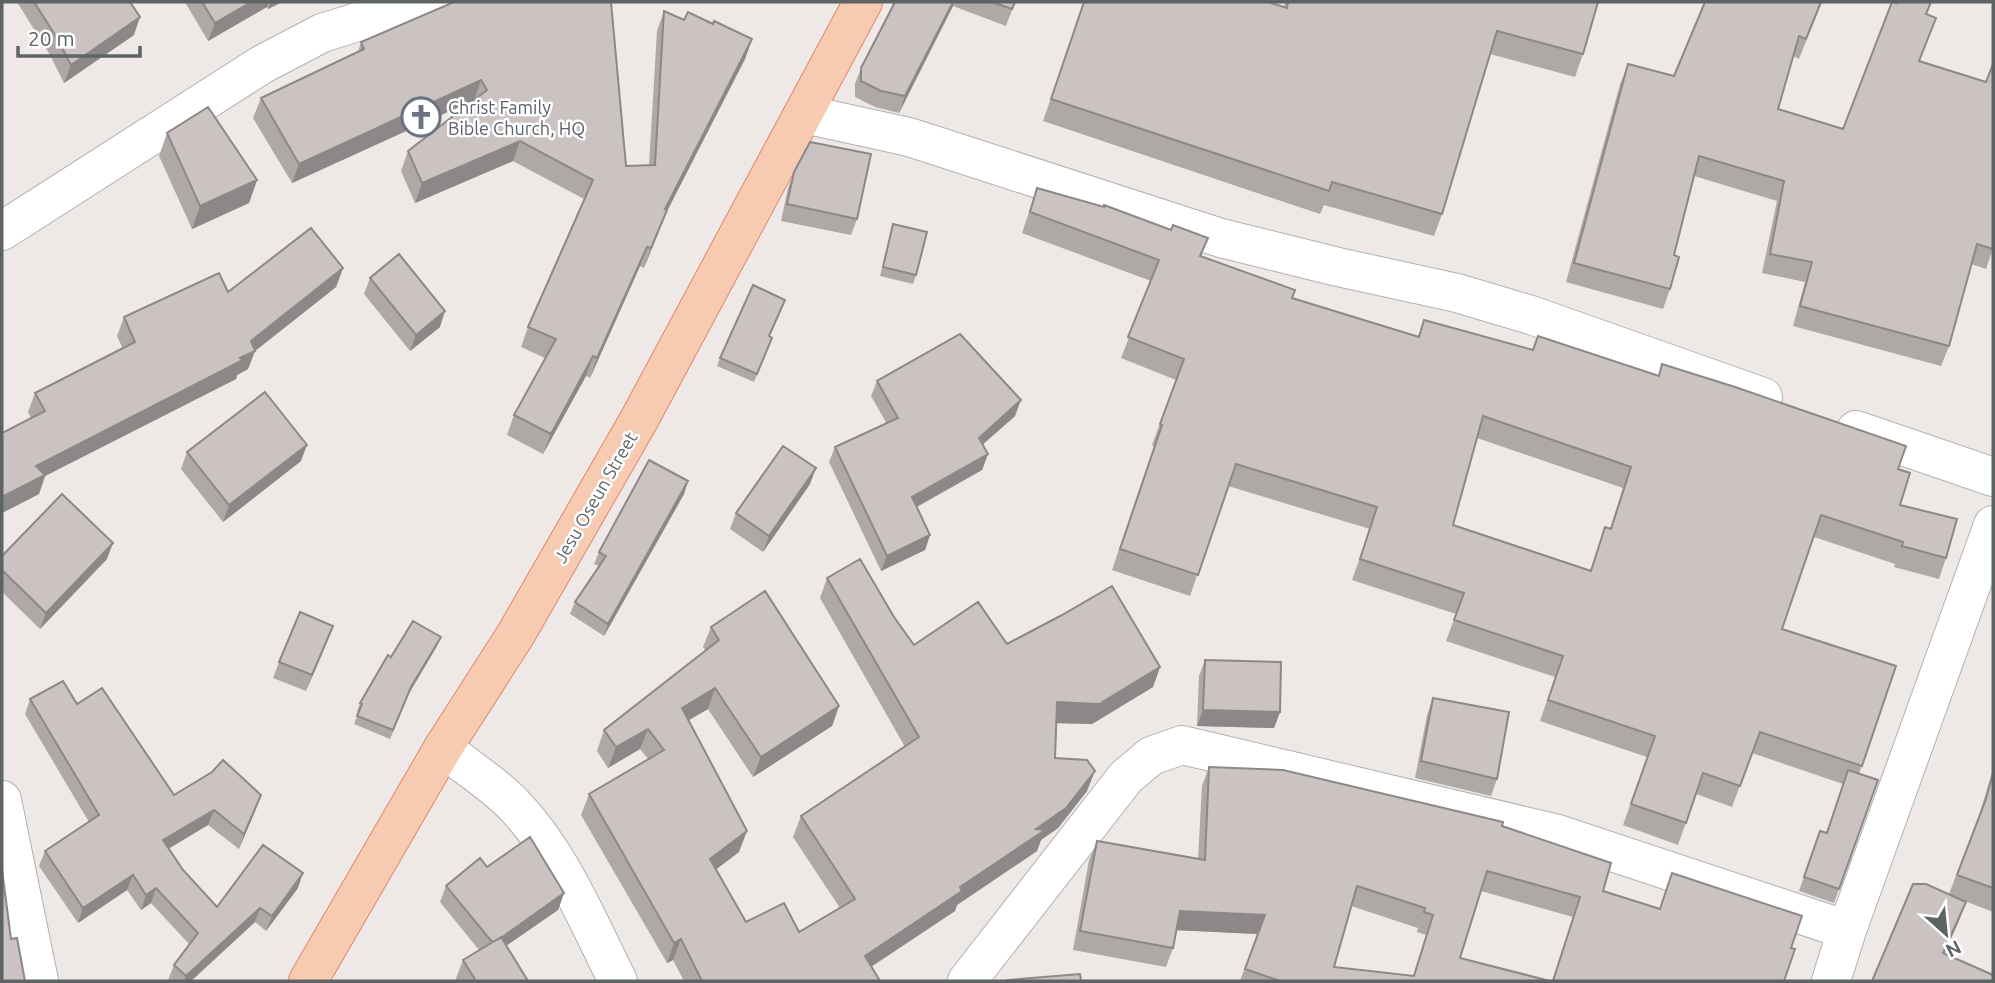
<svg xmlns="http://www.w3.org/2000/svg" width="1995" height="983" font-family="Ubuntu,sans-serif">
  <rect width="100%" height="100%" fill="#eee8e6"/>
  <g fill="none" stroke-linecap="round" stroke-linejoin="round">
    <g stroke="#afb3b4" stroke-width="40">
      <path id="minor" d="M804,114l105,23 312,101 117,29 119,26 74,22 232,82
        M2,231l259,-166 61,-32 80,-25 33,-6
        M1856,430l137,47
        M443,748c23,19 51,36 71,57 47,49 74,117 104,176
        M2,800l37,181
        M967,981l159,-204 25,-21 31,-11 376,89 289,96
        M1831,981l16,-51 146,-405"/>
    </g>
    <g stroke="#e3876a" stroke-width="40">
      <path id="major" d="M308,981l135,-233 73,-114 124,-216 223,-416"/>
    </g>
    <use href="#minor" stroke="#fff" stroke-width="38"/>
    <use href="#major" stroke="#f7cbb2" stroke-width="38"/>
  </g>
  <path fill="#aea8a7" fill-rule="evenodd" d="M17,2h113l4,33 -70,48 -14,-28z
    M185,2h97l-14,7 -1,-2 -59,34z
    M454,2l172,164 23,-1 8,-134 7,-20 20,9 29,4 39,15 -7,20 -78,152 -23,57 -4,-2 -50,112 -4,-2 -43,78 -36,-19 7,-20 31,-57 -24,-11 7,-20 56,-128 -71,-38 -98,42 -14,-32 7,-20 66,-51 -182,83 -39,-65 8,-20 97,-46 3,-10z
    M895,2h120l-9,24 -53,-20 -54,107 -24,-6 -20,-10v-13l6,-16z
    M1084,2l200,5 1,-5h313l-15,52 -8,23 -85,-23 -48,160 -8,22 -110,-31 -4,9 -277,-93z
    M1822,2l-23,57 -6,-3 -15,53 65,20 83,-115 -7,47 74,187 -7,21 -15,-5 -22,82 -8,20 -148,-40 12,-44 -43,-9 15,-72 -83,-25 -20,79 -4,34 -7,20 -97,-27 54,-198 8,-20 46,12z
    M167,133l90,47 -8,23 -57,26 -33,-73z
    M794,172l63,47 -6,16 -70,-14 7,-33z
    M1037,188l134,42 37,8 -7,18 91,42 126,39 6,-17 474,149 2,36 46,53 -7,21 -45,-12 1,-3 -81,-27 -32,92 114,37 -37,108 19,6 -44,123 -35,-12 21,-60 6,2 17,-49 -91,-31 -20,54 -36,-13 -18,51 -55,-20 24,-68 -107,-36 15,-44 -109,-36 10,-27 -104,-34 18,-51 -142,-43 -38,110 -78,-26 42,-124 -2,-1 24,-65 -55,-22 30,-77 -129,-48zM1477,438l146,50 -13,41 -5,-2 -15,44 -137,-46z
    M893,224l23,51 -3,9 -33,-8z
    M343,268l-7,19 -81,64 -7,18 -11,6 -1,4 -191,97 -6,18 -37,19v-80l29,-15 -3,-6 7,-19 88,-44 -6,-13 7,-19 104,-25z
    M370,278l70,49 -30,24 -46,-57z
    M785,300l-16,37v9l-15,36 -37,-16 3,-8z
    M877,381l138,35 -33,29 6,9 -6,16 -65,37 13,28 -5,15 -44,21 -52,-109 6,-15 52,-23 -16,-28z
    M187,452l114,9 -78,61 -42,-53z
    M688,481l-4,13 -80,142 -34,-22 5,-12 24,-36 -5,-2 5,-12z
    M810,484l-47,68 -33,-23 6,-16z
    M2,556l105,3 -67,70 -38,-37z
    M827,578l67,39 20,28 93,-1 153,23 -7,20 -61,37 -35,-1 -2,35 32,33 -29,37 -17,12 -4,11 -80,54 -2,6 -84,56 9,14h-196l-11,-21 -6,3 -86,-148 8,-21 59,-35 -8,-10 -32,19 -11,-17 7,-21 102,-79 -3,-4 8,-20 128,79 -7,20 -79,51 -45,-68 -19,11 50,132 -24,18 31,52 53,10 41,-24 -47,-71 8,-21 104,-69 -85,-149z
    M333,626l-27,65 -33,-13 6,-16z
    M437,646l-29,49 -18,44 -36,-15 5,-12h-2l3,-9 31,-46z
    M1205,660l75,52 -6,16 -77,-2 2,-50z
    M1433,698l64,81 -6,17 -76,-18 12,-63z
    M30,699l47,5 97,91h87l-22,54 -31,-24 -40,24 15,21 34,37 81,-19 -32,43 -11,-9 -64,59h-21l-2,-1 6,-15 15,-21 -38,-41 -10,7 -14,-20 -49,33 -39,-57 6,-15 44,-29 -64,-108z
    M1209,767l293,59 101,65 188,57 -7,33h-232l21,-64 -92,-26 -21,67 90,23h-310l17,-47 -81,-4 -3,18 -7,19 -93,-17 16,-90 8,-19 101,18 4,-73zM1351,906l67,22 -1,4 9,3 -13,41 -79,-9z
    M1993,770v142l-28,-11 -7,22 -86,58 77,-87 30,-79z
    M487,867l77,26 -6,17 -52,36 22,35h-73l8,-21 16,-10 -39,-48 6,-16z"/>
  <path fill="#8d8888" d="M251,2h18l-2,5 -59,34 7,-18z
    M271,2h11l-14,7z
    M953,2h1l-1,4 -54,107 6,-17z
    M140,17l-6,18 -70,48 7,-18z
    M752,39l-7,20 -78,152 -23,57 21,-59z
    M481,80l-7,20 -182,83 7,-19z
    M520,141l-7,20 -98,42 7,-20z
    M257,180l-8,23 -57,26 8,-23z
    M647,247l-7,19 -50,112 7,-20z
    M343,268l-7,19 -81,64 -7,18 -11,6 -1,4 -191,97 -6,18 -37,19v-16l34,-31 215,-125z
    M445,311l-5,16 -30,24 6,-16z
    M593,356l-7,20 -43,78 8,-20z
    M1021,400l-6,16 -42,37 6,-15z
    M307,445l-6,16 -78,61 6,-17z
    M988,454l-6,16 -75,42 5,-15z
    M816,468l-6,16 -47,68 6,-16z
    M688,481l-4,13 -80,142 4,-12z
    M930,535l-5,15 -44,21 6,-15z
    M113,543l-6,16 -67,70 6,-16z
    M333,626l-6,16 -21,49 6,-16z
    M441,637l-4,9 -29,49 -18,44 21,-52z
    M1160,667l-7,20 -61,37 -42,-1 7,-21z
    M715,688l-7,21 -33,19 7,-20z
    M839,706l-7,20 -79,51 8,-20z
    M1203,710l77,2 -6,16 -77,-2z
    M648,729l-8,20 -32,19 8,-21z
    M1095,771l-8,20 -29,37 -17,12 -4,11 -80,54 -2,6 -98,65 8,-20 95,-69 76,-58z
    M261,795l-5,14 -17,40 5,-15z
    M214,810l-6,15 -50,30 5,-15z
    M747,831l-8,21 -37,28 8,-21z
    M303,873l-5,15 -32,43 6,-15z
    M133,875l-6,15 -49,33 5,-15z
    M156,888l-5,15 -10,7 5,-15z
    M564,893l-6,17 -71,49 6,-16z
    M1966,902l-8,21 -23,52 8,-22z
    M260,908l-5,14 -64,59h-7l2,-5z
    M1180,911l85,4 -8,19 -84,-4z
    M681,939l-8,21 -6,3 7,-20z"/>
  <path fill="#cac3c2" stroke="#8d8888" stroke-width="2" fill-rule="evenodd" d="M34,2h96l10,15 -69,48 -14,-27z
    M202,2h49l-36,21z
    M454,2h157l15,164 29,-1 9,-154 20,9 4,-8 25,12 1,-3 38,18 -87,170 2,1 -16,38 -4,-1 -50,111 -4,-2 -42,78 -37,-19 42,-76 -28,-12 65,-147 -73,-39 -98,42 -14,-32 79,-61 -6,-10 -182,84 -38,-66 103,-49 -3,-7z
    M895,2h58l-48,94 -24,-5 -20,-10v-13z
    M992,2h23l-3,7z
    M1084,2h184l19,6 1,-6h310l-15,52 -86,-23 -55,183 -110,-32 -3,9 -278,-92z
    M1705,2h116l-15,37 -7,-3 -21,73 65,20 49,-127 5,1v-1h34l-5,12 10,4 -17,43 67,21 7,-18v185l-16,-5 -28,102 -149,-40 12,-44 -42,-8 14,-73 -85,-25 -25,99 5,2 -9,32 -96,-26 54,-199 46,12z
    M208,107l49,73 -57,26 -33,-73z
    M810,142l61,12 -14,65 -70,-15 7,-32z
    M1037,188l67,19v-2l67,25 2,-5 35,13 -8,18 95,34 -3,8 127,39 5,-17 109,30 5,-14 121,40 3,-12 73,23 171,59 -8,23 12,4 -10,32 57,14 -11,39 -44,-12 1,-4 -82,-27 -39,114 114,37 -34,100 -102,-34 -20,54 -37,-13 -17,50 -55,-19 24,-68 -107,-36 15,-44 -109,-36 10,-27 -104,-34 17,-52 -141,-43 -38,111 -78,-26 42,-124 -2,-1 24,-65 -56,-22 31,-77 -129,-48zM1483,416l148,51 -20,62 -6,-2 -14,44 -138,-46z
    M893,224l34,8 -11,43 -33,-8z
    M311,228l32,40 -92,73 4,10 -15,7 3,2 -207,106 9,9 -43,22v-64l43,-22 -10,-18 100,-51 -11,-25 95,-44 9,19z
    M399,254l46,57 -29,24 -46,-57z
    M753,285l32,15 -16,36 3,2 -15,36 -37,-16z
    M960,334l61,66 -42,38 9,16 -76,43 18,38 -43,21 -52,-109 63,-29 -21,-37z
    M265,392l42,53 -78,60 -42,-53z
    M783,446l33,22 -47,68 -33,-23z
    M649,460l39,21 -80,143 -33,-22 31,-46 -7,-4z
    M62,494l51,49 -67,70 -44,-43v-14z
    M860,559l34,58 20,28 64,-43 29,42 55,-29 50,-29 48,81 -61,37 -42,-2 -2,56 32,2 8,11 -29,37 -30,21 9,1 -85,57 2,4 -97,65 15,25h-178l-21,-42 -7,4 -85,-149 75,-44 -16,-21 -32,18 -12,-17 115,-90 -8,-13 54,-36 74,115 -78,51 -46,-69 -33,20 65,123 -37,28 36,63 38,-19 15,29 56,-33 -54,-83 118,-79 -92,-159z
    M300,612l33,14 -21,49 -33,-13z
    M413,621l28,16 -30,50 -18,43 -36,-14 5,-12 -2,-1 28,-48 3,2z
    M1205,660l76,2 -1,50 -77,-2z
    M63,681l14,23 25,-16 72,107 38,-23 11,-12 38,35 -17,39 -30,-24 -51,30 20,30 34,37 46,-62 40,28 -31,43 -12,-8 -74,68 -12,-11 24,-32 -42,-45 -10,7 -13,-20 -50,33 -38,-57 54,-36 -69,-116z
    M1433,698l76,14 -12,67 -76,-18z
    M1209,767l74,3 220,52 -1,4 109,37 -8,28 57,18 12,-36 130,43 -11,32 4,1 -11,32h-231l27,-84 -93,-26 -27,87 90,23h-270l-35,-12 20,-54 -85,-4 -7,37 -93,-17 17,-90 108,19zM1357,886l68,22 -1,4 9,3 -19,61 -80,-9z
    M1848,770l30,10 -39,109 -35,-12 16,-46 7,2z
    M1993,773v115l-36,-13 29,-76z
    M530,837l34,56 -63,45 -9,4 -46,-56 34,-28 7,9z
    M2,870l9,69 6,-1 8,43h-23z
    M1913,884h13l40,18 -23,51 50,22v6h-121z
    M501,937l27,44h-52l-13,-21z
    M1080,974l1,7h-72l-1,-1z"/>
  <defs>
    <g id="church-ring" transform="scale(2.0125)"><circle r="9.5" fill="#fff" stroke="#6b7280" stroke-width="1.5"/><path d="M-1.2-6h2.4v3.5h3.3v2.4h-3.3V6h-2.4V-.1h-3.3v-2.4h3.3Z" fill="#6b7280"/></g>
  </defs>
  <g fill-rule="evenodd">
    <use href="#church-ring" x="421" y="117"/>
  </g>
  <g text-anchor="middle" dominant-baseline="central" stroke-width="5" stroke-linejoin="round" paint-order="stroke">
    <g font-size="18" fill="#5b616d" stroke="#fff" text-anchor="start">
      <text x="448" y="107">Christ Family<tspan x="448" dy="21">Bible Church, HQ</tspan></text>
    </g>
    <g font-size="18" fill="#5e6465" stroke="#fff">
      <text transform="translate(595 497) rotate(-60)">Jesu Oseun Street</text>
    </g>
  </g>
  <rect width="1995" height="983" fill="none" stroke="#5e6465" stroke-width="7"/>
  <g transform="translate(1946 934) rotate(153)" stroke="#ffffff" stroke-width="5" paint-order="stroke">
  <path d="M0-5L12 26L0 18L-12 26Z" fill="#5e6465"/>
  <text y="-10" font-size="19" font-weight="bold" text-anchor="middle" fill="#5e6465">N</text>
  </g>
  <path d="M18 46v10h122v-10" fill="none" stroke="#5e6465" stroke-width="3.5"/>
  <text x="28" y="46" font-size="21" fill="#5e6465" stroke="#ffffff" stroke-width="5" paint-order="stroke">20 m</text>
</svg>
